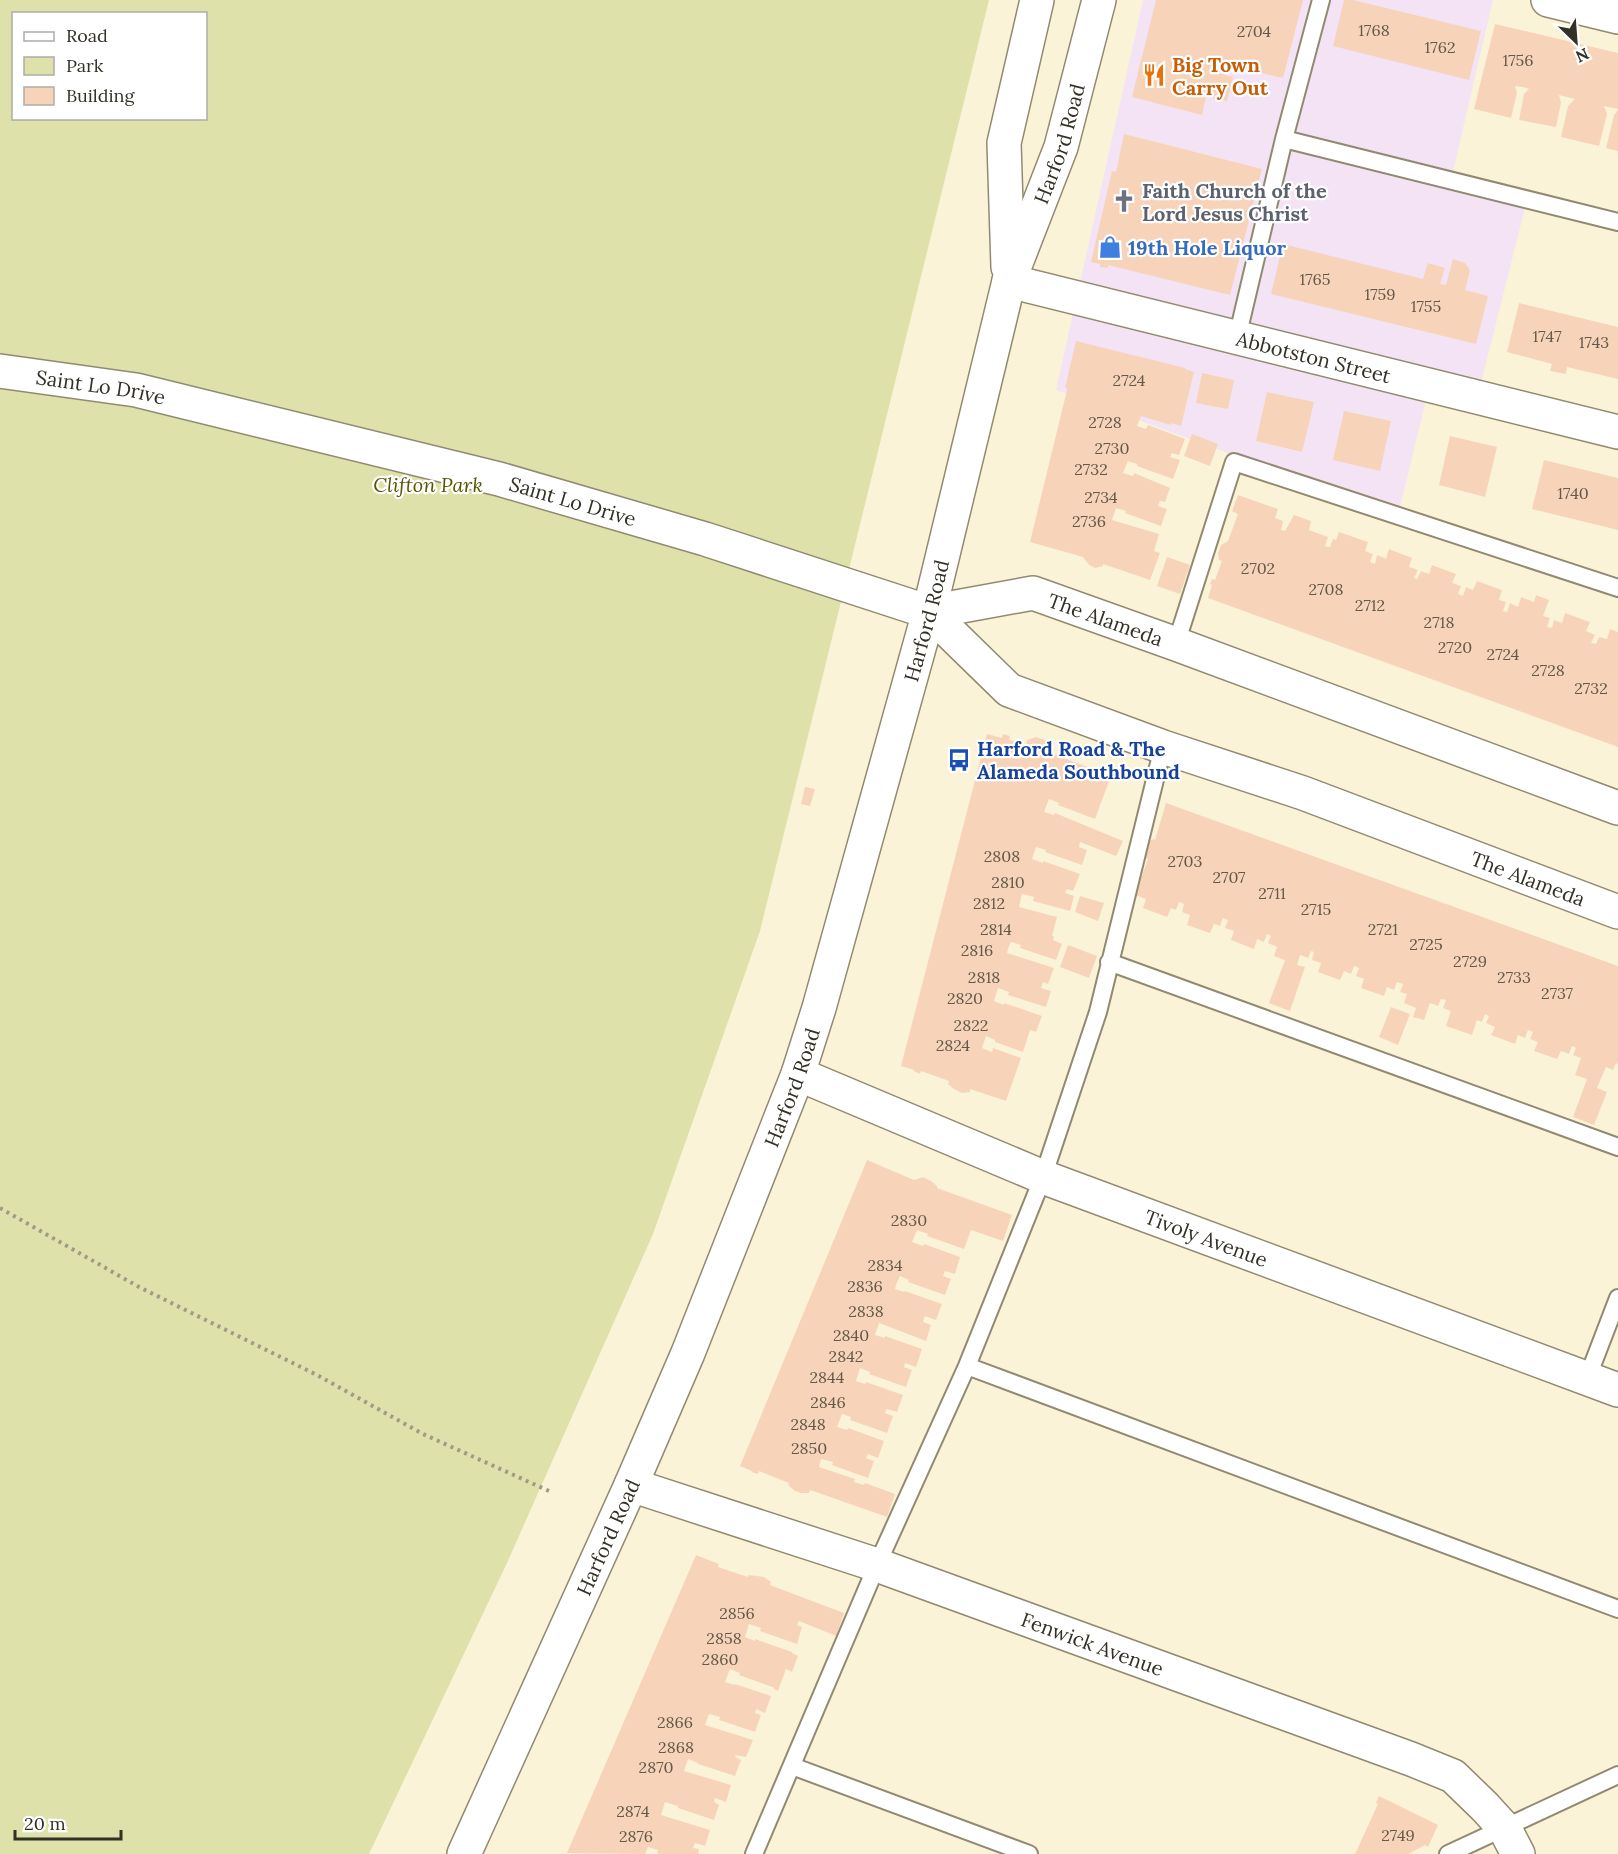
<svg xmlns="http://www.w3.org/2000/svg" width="1618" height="1854" font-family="Lora,serif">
  <rect width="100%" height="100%" fill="#fbf3d8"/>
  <path fill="#f3e3f5" d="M1143,0h350l-42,180 76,20 -51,203 -48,-11 -30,123 -342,-125z"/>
  <path fill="#dee1aa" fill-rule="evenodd" d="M0,0h989l-229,931 -107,303 -146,329 -138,291h-369zM14,14h192v104h-192z"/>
  <path fill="#f7d4b9" d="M1156,0h147l-20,78 -69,-16 -2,9 21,6 -6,24 -21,-5 -4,19 -70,-18z
    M1344,0h9l128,31 -12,49 -136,-34z
    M1495,24l123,29v56l-14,-3 3,8 -8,32 -38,-9 7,-31 7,-7 -16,-4 2,8 -5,24 -37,-7 5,-26 5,-5 -6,-2 -8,-1 2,7 -6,25 -37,-9z
    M1618,110v41l-12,-3 8,-33z
    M1124,134l138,35 -32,126 -122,-30v3l-8,-1v-3l-9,-2 21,-91 4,1z
    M1283,244l140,35 5,-16 17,5 -5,16 6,1 7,-26 12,4 5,7 -5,20 23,6 -12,48 -205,-50z
    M1519,303l99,24v52l-51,-12 -1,7 -16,-3 2,-7 -45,-12z
    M1076,341l109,27v1l9,3 -13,54 -9,-3 -1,2 -30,-9 -4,10 9,3 2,-4 37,14 -6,16 -7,-2 -2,4 10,3 -7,19 -36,-13v-2l-9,-3 -5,12 10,3 1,-3 36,15 -5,14 -5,-1 -2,5 9,3 -6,17 -36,-13 1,-2 -10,-3 -4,12 47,14 -5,17 6,2 -10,27 -47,-16v2l-8,2 -6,-3 -6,-8 -53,-15 37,-152v-2h-2z
    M1202,373l32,7 -6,29 -32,-6z
    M1267,392l47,10 -12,50 -46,-11z
    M1344,411l47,10 -11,50 -47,-11z
    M1192,434l26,10 -8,22 -26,-10z
    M1450,436l47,11 -12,50 -46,-12z
    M1544,460l74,18v52l-86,-21z
    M1238,495l40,14 -3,9 8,3 -2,9 4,1 9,-16 17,6 -2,9 19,7 -3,9 3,1h2l3,-8 3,1 3,-8 29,10 -3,9 8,3 -3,8 5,2 2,-9 9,4 3,-10 23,9 -3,9 9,3 -4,8 3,1 4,-8 8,3 3,-9 24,9 -4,9 9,3 -3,8 5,2 3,-9 7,3 4,-9 25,9 -3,10 7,2 -3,9 4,1 3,-9 8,4 3,-10 13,5 2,-7 13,5 -6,16 7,2 -3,9 5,1 2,-8 8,3 3,-10 25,9 -4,9 9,4 -4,8 5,1 3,-7 8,2 3,-10 8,3v115l-410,-149 4,-13 -2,-1 2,-5 3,1 7,-19 -3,-1 -1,-7 3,-8 7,-4 10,-27 -6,-3z
    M1167,557l23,8 -10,29 -23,-8z
    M987,734l15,4 1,-4 7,2 -1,4 17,4 1,-4 9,-3 12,4 4,9 -1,3 60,23 -16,43 -37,-14 1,-2 -10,-4 -5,13 10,3 1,-2 68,28 -7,15 -36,-14 -1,5 8,3 -5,15 -37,-13 1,-2 -10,-3 -4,12 11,4v-2l37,13 -7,17 -6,-2 -2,4 9,3 -4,15 -37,-10 1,-4 -12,-3 -3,13 38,10 -5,19h2l-1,4 9,4 -6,16 -36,-12 1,-3 -10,-3 -2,4 -2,7 47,15 -6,16 -5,-2 -2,6 10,3 -5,16 -38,-12 1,-3 -11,-4 -4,13 10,4v-2l38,13 -6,16 -6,-2 -7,22 -28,-10v-2l-9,-4 -4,12 10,4 1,-4 28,10 -15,43 -36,-12v3l-8,1 -8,-4 -6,-5 1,-3 -28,-10 -1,3 -6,-3v-1l-13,-4z
    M805,787l10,2 -5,17 -9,-2z
    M1166,803l452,163v98l-2,-1 -3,7 -7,-3 -9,21 10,4 -13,33 -21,-8 14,-38 -12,-4 6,-17 -8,-3 3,-7 -4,-2 -3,8 -8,-3 -4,8 -23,-8 4,-9 -8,-3 3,-7 -5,-2 -3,8 -7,-3 -3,9 -24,-9 4,-8 -9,-4 3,-7 -4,-2 -3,8 -5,-2 -5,15 -26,-9 5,-15 -8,-3 3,-8 -5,-1 -3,7 -8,-3 -6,17 -11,-3 3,-9 -12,-5 3,-9 -7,-2 3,-8 -6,-2 -3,8 -7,-3 -3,9 -23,-8 3,-9 -8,-3 3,-8 -5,-2 -3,8 -7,-3 -4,9 -22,-8 3,-9 -9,-3 2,-8 -3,-1 -3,7 -8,-3 -3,10 8,2 -15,44 -21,-8 16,-43 -11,-4 3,-9 -9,-4 3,-7 -4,-2 -3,8 -7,-3 -3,10 -23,-9 3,-9 -9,-3 3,-8 -3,-1 -2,-1 -3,8 -6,-2 -4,9 -23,-8 3,-10 -8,-3 2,-8 -5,-2 -3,8 -5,-2 -4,9 -24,-9 3,-9 -11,-4 13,-36 -3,-1 -1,-6 2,-8 7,-5 2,1z
    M1080,896l24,7 -6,18 -23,-9z
    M1068,945l29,11 -8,22 -29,-11z
    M1391,1007l19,7 -12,31 -19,-8z
    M867,1160l47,20 9,-3 8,4 6,5v2l75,27 -9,26 -32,-11 -7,19 -37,-13 1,-2 -11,-4 -5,12 11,4 1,-2 36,13 -5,17 -10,-3 -2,5 8,3 -6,16 -37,-13 1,-2 -9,-4 -3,6 -2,7 9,3 1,-1 37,13 -6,16 -11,-4 -2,6 8,3 -5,16 -47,-18 -4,12 10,3v-2l37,13 -6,18 -11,-4 -1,4 8,3 -6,17 -37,-13 1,-2 -10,-4 -4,13 9,3 1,-2 37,13 -6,17 -10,-3 -1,1 -1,3 8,3 -6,17 -37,-13 1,-3 -9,-3 -5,13 10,3 1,-2 36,13 -6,17 -10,-4 -2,4 8,3 -6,17 -36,-13 1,-3 -12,-3 -2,8 36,12 -1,3 10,3 1,-2 30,11 -8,23 -77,-27 -1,3h-8l-6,-2 -7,-6 1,-2 -30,-12 -1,3 -7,-2 1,-1 -12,-5z
    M696,1555l23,9 -1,3 30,10 1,-2 15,2 7,5 -1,3 74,28 -8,23 -37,-15 -2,4 5,2 -5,17 -37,-13 1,-3 -12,-4 -4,13 10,4v-2l37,13v1l6,3 -6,16 -6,-3 -8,22 -4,-2 1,-1 -36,-13 1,-2 -10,-4 -5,13 10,3v-1l36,12 -6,17 -9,-4 -1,4 6,2 -6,17 -36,-12 1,-3 -11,-3 -4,11 48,15 -7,17 -10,-2 -1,2 6,3 -6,16 -37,-12v-1l-10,-4 -4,12 47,14 -5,17 -11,-4 -1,4 5,3 -5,15 -36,-12v-2l-13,-4 -4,13 49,15 -5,16 -10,-3 -2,5 6,1 -1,5h-38l-3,-1 1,-3 -10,-3 -3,7 -78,-1z
    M1379,1796l59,29 -10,22 -3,-2 -17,9h-53l23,-50 -2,-1z"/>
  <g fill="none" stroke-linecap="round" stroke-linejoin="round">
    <g stroke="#918a71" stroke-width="20">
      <path id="lane" d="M1321,0l-37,139 334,83
        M1237,338l47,-199
        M1176,644l58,-182 384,126
        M1109,962l509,185
        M967,1366l651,243
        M1587,1379l31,-81
        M792,1766l237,88
        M754,1854l123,-289 90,-199 76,-189 55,-165 65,-265
        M1448,1854l170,-79"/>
    </g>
    <g stroke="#918a71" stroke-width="36">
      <g id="street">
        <path d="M1548,0l70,17"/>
        <path id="s1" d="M1009,281l609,151"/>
        <path id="s2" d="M0,371l136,19 363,89 206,60 224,73"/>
        <path id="s3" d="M631,1485l246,80 534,194 42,17 32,31 20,22 13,25"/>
      </g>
    </g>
    <g stroke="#918a71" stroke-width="36">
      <g id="secondary">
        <path id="s4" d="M798,1074l245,103 575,213"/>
      </g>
    </g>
    <g stroke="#918a71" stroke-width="36">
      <g id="primary">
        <path d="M1008,267l-4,-124 33,-143"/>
        <path id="s5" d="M929,612l80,78 154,57 140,46 315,119"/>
        <path id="s6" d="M929,612l104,-19 143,51 442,164"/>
        <path id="s7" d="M464,1854l167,-369 57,-132 110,-279 21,-66 110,-396 80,-331 52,-134 38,-147"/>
      </g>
    </g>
    <path stroke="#a09b87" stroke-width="4" stroke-dasharray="3 4.5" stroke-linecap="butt" d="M0,1208l139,79 178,88 106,59 126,57"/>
    <use href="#lane" stroke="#fff" stroke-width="16"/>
    <use href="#street" stroke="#fff" stroke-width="33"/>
    <use href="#secondary" stroke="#fff" stroke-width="33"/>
    <use href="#primary" stroke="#fff" stroke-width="33"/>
  </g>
  <defs>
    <g id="restaurant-bare" transform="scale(1.8)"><path d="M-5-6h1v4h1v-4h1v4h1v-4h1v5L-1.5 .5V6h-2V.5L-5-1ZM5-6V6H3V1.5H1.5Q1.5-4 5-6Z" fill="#e8710a" stroke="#fff" stroke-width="2.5" paint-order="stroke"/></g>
    <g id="church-bare" transform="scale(1.8)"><path d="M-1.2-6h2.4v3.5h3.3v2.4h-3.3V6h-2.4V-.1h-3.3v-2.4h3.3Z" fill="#6b7280" stroke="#fff" stroke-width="2.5" paint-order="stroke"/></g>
    <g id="shop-bare" transform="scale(1.8)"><path d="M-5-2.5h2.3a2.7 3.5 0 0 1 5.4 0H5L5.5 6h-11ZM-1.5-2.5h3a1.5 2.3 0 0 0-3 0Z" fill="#3f7fe0" stroke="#fff" stroke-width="2.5" paint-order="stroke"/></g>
    <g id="bus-bare" transform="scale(1.8)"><path d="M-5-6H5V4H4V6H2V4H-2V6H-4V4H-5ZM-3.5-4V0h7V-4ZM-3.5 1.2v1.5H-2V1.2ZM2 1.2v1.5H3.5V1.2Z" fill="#1a4fb4" stroke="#fff" stroke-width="2.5" paint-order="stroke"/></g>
  </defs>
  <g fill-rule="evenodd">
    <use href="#restaurant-bare" x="1154" y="75"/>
    <use href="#church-bare" x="1124" y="201"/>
    <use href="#shop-bare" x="1110" y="247"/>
    <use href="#bus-bare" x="959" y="760"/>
  </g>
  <g text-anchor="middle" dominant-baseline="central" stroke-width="4.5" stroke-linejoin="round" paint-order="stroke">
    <g font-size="16" fill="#64594a">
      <text x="1374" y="30">1768</text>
      <text x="1254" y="31">2704</text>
      <text x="1440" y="47">1762</text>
      <text x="1518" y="60">1756</text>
      <text x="1315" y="279">1765</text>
      <text x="1380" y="294">1759</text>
      <text x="1426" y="306">1755</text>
      <text x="1547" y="336">1747</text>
      <text x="1594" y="342">1743</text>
      <text x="1129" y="380">2724</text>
      <text x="1105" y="422">2728</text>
      <text x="1112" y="448">2730</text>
      <text x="1091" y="469">2732</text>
      <text x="1573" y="493">1740</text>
      <text x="1101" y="497">2734</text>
      <text x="1089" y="521">2736</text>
      <text x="1258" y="568">2702</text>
      <text x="1326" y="589">2708</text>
      <text x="1370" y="605">2712</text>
      <text x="1439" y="622">2718</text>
      <text x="1455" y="647">2720</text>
      <text x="1503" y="654">2724</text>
      <text x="1548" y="670">2728</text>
      <text x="1591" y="688">2732</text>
      <text x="1002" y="856">2808</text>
      <text x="1185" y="861">2703</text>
      <text x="1229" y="877">2707</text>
      <text x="1008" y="882">2810</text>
      <text x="1272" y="893">2711</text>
      <text x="989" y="903">2812</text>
      <text x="1316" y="909">2715</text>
      <text x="996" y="929">2814</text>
      <text x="1383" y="929">2721</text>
      <text x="1426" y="944">2725</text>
      <text x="977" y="950">2816</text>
      <text x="1470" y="961">2729</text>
      <text x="984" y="977">2818</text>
      <text x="1514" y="977">2733</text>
      <text x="1557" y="993">2737</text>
      <text x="965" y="998">2820</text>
      <text x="971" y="1025">2822</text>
      <text x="953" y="1045">2824</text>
      <text x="909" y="1220">2830</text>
      <text x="885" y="1265">2834</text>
      <text x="865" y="1286">2836</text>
      <text x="866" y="1311">2838</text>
      <text x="851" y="1335">2840</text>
      <text x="846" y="1356">2842</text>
      <text x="827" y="1377">2844</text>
      <text x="828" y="1402">2846</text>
      <text x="808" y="1424">2848</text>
      <text x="809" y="1448">2850</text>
      <text x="737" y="1613">2856</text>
      <text x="724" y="1638">2858</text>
      <text x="720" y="1659">2860</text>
      <text x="675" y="1722">2866</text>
      <text x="676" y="1747">2868</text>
      <text x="656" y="1767">2870</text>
      <text x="633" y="1811">2874</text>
      <text x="1398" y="1835">2749</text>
      <text x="636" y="1836">2876</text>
    </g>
    <g font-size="20" font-weight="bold" fill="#c56008" stroke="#fff" text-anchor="start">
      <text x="1172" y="64">Big Town<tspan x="1172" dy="23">Carry Out</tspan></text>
    </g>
    <g font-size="20" fill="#333025" stroke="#fff">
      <text stroke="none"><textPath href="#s7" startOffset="1816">Harford Road</textPath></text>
      <text stroke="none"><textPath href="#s1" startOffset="314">Abbotston Street</textPath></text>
      <text stroke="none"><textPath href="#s2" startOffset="102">Saint Lo Drive</textPath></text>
      <text stroke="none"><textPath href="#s2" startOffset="588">Saint Lo Drive</textPath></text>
      <text stroke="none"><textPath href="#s6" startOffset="183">The Alameda</textPath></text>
      <text stroke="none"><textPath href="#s7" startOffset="1320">Harford Road</textPath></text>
      <text stroke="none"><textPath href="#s5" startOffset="664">The Alameda</textPath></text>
      <text stroke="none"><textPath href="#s7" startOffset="834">Harford Road</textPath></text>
      <text stroke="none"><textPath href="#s4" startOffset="440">Tivoly Avenue</textPath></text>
      <text stroke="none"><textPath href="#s7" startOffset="348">Harford Road</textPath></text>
      <text stroke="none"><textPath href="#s3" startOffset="488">Fenwick Avenue</textPath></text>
    </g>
    <g font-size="20" font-weight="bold" fill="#5b616d" stroke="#fff" text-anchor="start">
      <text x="1142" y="190">Faith Church of the<tspan x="1142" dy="23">Lord Jesus Christ</tspan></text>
    </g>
    <g font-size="20" font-weight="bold" fill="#366cbe" stroke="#fff" text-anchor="start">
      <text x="1128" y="247">19th Hole Liquor</text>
    </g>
    <g font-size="20" font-style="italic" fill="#575703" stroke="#fff">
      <text x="428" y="484">Clifton Park</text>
    </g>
    <g font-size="20" font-weight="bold" fill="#164399" stroke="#fff" text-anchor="start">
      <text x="977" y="748">Harford Road &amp; The<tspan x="977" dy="23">Alameda Southbound</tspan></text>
    </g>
  </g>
  <rect x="12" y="12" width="195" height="108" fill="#ffffff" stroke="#adaca8" stroke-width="1.5"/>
  <rect x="24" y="32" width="30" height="9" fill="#ffffff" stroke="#adaca8" stroke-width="1.5"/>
  <text x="66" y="42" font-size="18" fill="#333025">Road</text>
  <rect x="24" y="57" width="30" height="18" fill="#dee1aa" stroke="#adaca8" stroke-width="1.5"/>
  <text x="66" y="72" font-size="18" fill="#333025">Park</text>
  <rect x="24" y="87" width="30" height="18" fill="#f7d4b9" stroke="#adaca8" stroke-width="1.5"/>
  <text x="66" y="102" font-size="18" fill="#333025">Building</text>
  <g transform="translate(1576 42) rotate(155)" stroke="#ffffff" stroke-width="4.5" paint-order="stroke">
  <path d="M0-4.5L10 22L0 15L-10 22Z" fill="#333025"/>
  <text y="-9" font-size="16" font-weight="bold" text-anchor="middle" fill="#333025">N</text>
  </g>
  <path d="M15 1830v9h106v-9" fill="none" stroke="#333025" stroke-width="3"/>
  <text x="24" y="1830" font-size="18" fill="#333025" stroke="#ffffff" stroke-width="4.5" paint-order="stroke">20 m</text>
</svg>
